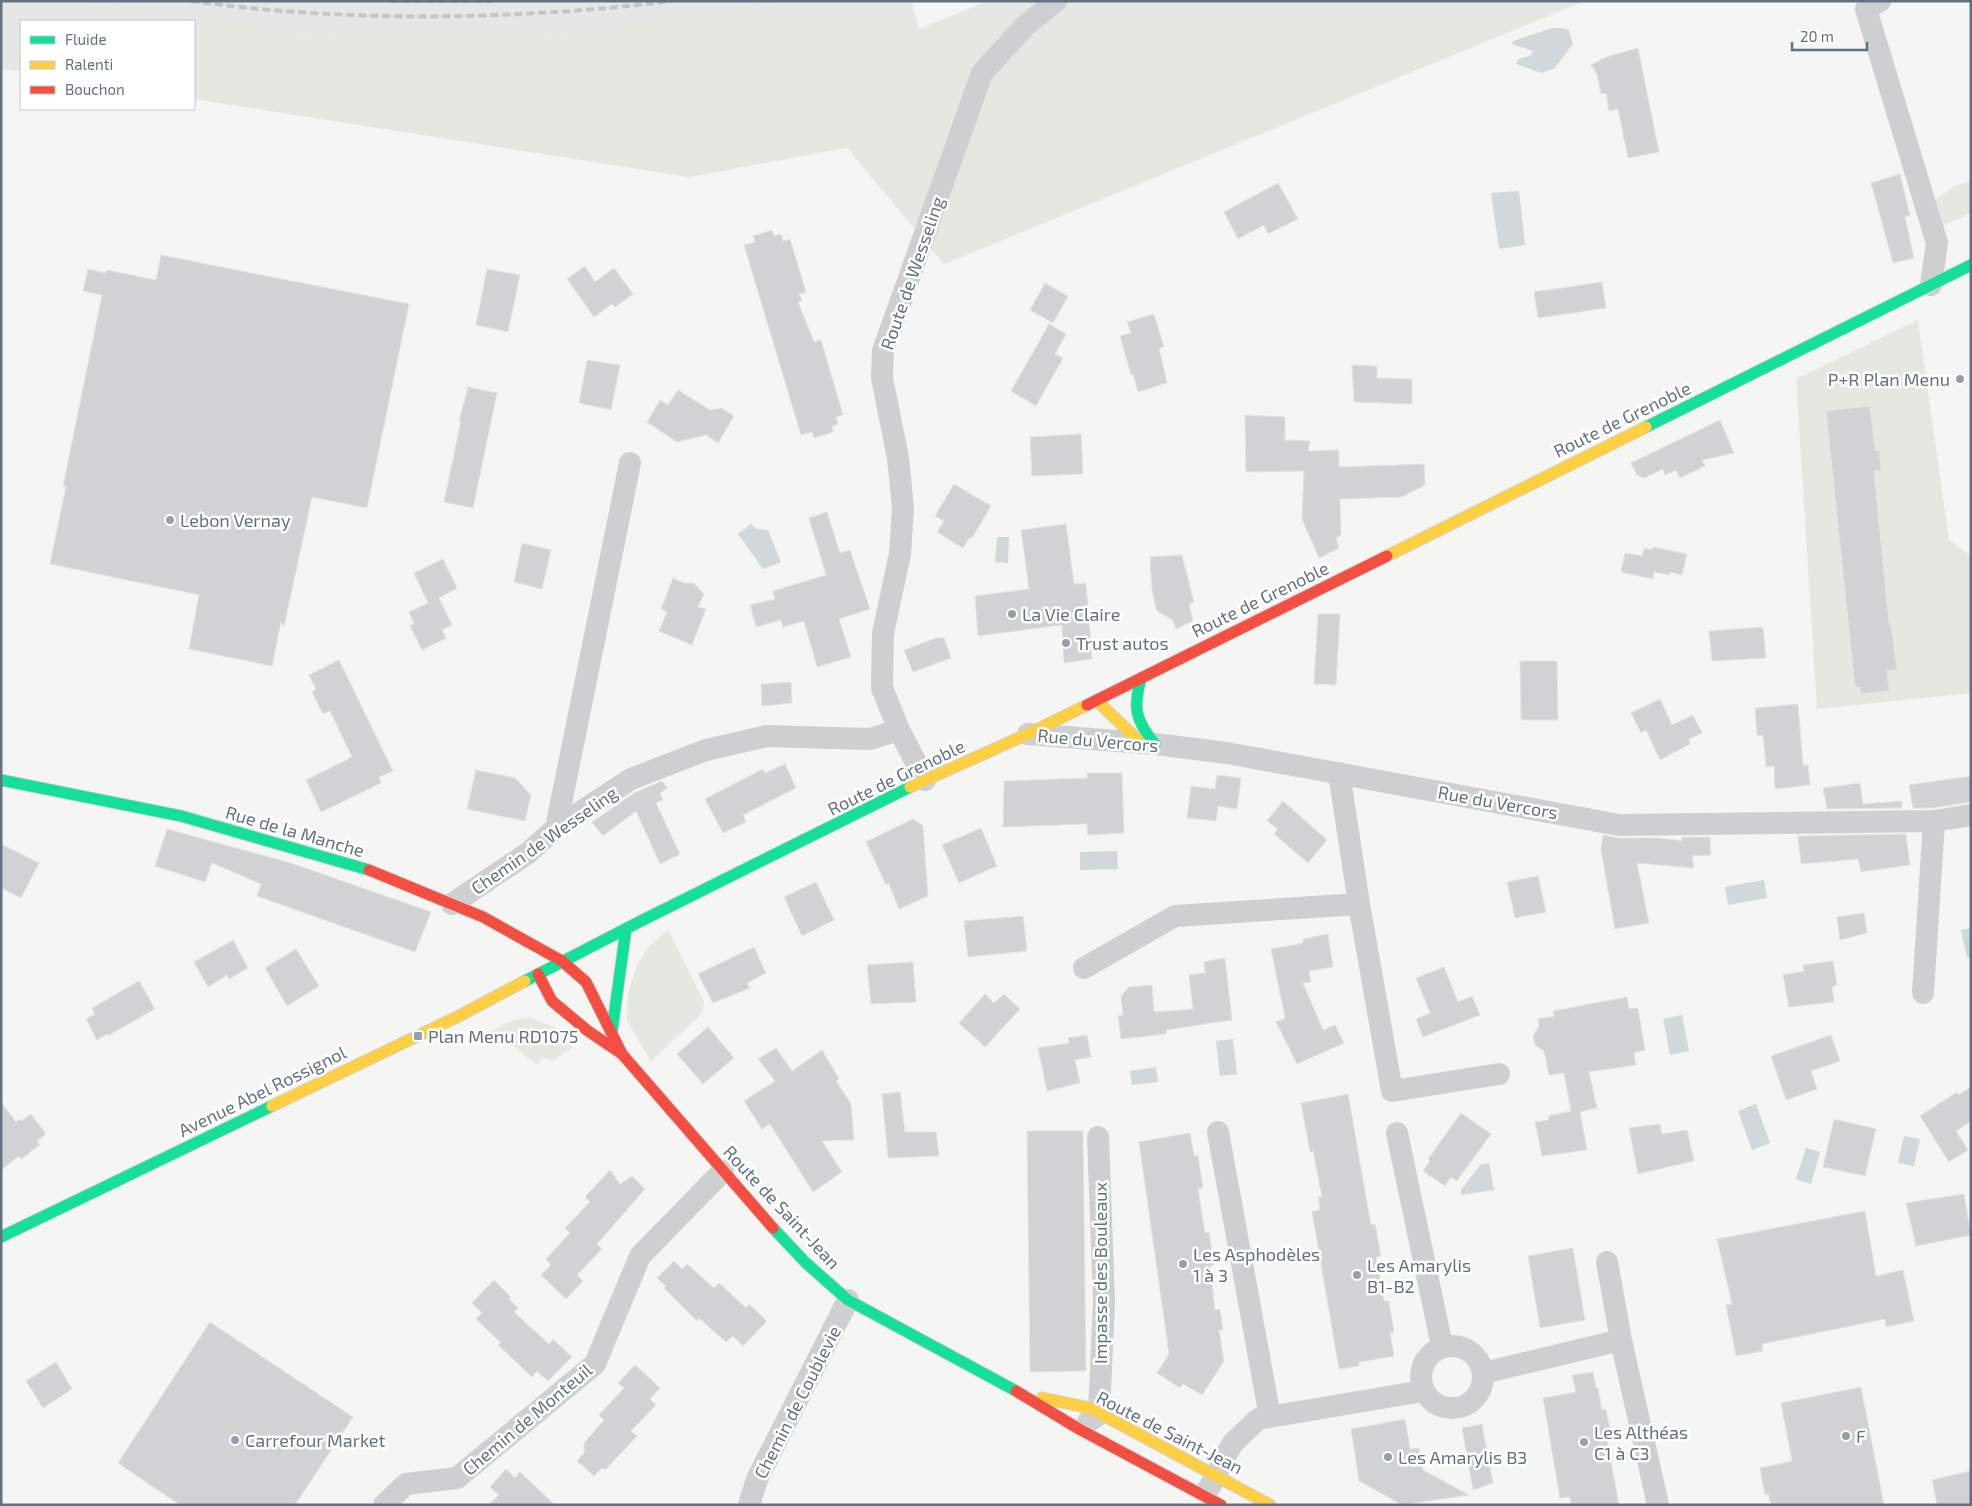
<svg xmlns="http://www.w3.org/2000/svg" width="1972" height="1506" font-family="'Exo 2',sans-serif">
  <rect width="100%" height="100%" fill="#f5f5f3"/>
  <path fill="#e5e7e5" d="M69,1h721l-94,17 -120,14 -116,6 -172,-6z"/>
  <path fill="#e4e8e1" d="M1,1h68l219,31 172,6 116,-6 120,-14 94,-17h121l8,28 64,-26 1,-2h601l-641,263 -97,-116 -158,29 -495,-78v-78h-173v50l-20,-2z
    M1971,182v31l-36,16 -8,-24 28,-19z
    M1918,320l31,220 22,16v137l-154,16 -21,-330z
    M668,930l36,72 -2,11 -51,48 -24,-40 1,-28 9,-28 12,-19z
    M532,1018l24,10 16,11v9l-20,13 -9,-3 -6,7 -33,-27 -11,4 -4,-9 26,-14z"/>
  <path fill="#d1d7da" d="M1552,28h10l7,2 4,14 -19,25 -13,4 -25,-9 2,-5 12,-3 3,-5 -21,-7 1,-3z
    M1519,191l6,54 -26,4 -8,-56z
    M751,524l6,5 11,1 13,32 -18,7 -25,-35z
    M997,537h12l-1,26 -13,-1z
    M1117,851l1,18 -38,1v-18z
    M1764,880l3,18 -39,7 -3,-18z
    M1971,928v29l-4,1 -6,-28z
    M1682,1015l7,36 -19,4 -7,-36z
    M1233,1039l4,35 -17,2 -4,-35z
    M1156,1067l2,15 -26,3 -2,-14z
    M1756,1104l14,39 -18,7 -14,-39z
    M1904,1136l16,3 -6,27 -16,-3z
    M1806,1148l14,4 -9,32 -15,-5z
    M1489,1163l5,27 -33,5v-5l20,-26z"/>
  <path fill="#d1d2d3" stroke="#e4e4e3" d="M1638,48l21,104 -31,6 -10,-49 -9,2 -3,-18 -5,1 -4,-20 -6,-9 15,-8z
    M1900,174l10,41 -5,2 9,41 -21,5 -22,-80z
    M1278,183l20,36 -30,15 -4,-9 -26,14 -14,-27z
    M772,230l2,6 7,-2 2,7 7,-2 16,53 -7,2 3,7 -4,1 16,40 7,-2 22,75 -7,2 2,7 -6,2 1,6 -19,6 -2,-6 -11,3 -57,-190 11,-3 -2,-6z
    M161,255l248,49 -42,204 -55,-11 -28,130 -3,-5 -9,44 -83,-17 10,-54 -149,-31 16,-78h-3l39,-191 -19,-4 5,-22 18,4 1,-3 49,10z
    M585,266l10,16 19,-14 19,26 -18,13 -3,-3 -18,13 -27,-38z
    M487,269l33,6 -12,57 -32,-7z
    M1602,282l4,26 -68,10 -4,-26z
    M1045,283l23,13 -15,27 -23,-13z
    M1154,314l10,33 -5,1 8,35 -29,9 -5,-18 -2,1 -11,-39 11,-3 -4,-11z
    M1049,324l17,10 -11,20 8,4 -27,48 -25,-15z
    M587,360l33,5 -9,45 -32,-7z
    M1352,365l25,1v12l35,1v25l-58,-2z
    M468,387l29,6 -24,115 -29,-6 17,-81h-2z
    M678,390l32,20 11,-2 13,8 -16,27 -12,-8 -29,7 -30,-20 13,-22 8,5z
    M1870,406l5,45 4,-1 2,20 -7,1 15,153h2l6,46 -10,1 2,20 -28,3 -1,-7h-5l-29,-276z
    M1245,415l40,2v23l25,1 -2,10 31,-1v17l85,-3 1,21 -23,12 -62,2 1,36 -5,3 3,10 -20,10 -17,-39 2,-48 -58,1z
    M1720,420l14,33 -32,7 3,6 -25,12 -4,-8 -11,5 -2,-6 -19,9 -7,-3 -6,-12z
    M1081,434l2,40 -51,2 -2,-39z
    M954,484l37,22 -19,32 -2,-1 -7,11 -26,-16 7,-11 -9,-5z
    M827,512l13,41 10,-3 20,59 -31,10 12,38 -34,10 -13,-46 -21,6 -2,-7 -25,7 -6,-22 25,-6 -2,-8 53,-16 -17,-57z
    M1066,524l8,60 12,-1 6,76 -28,4 -2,-38 -84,11 -3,-40 54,-7 -8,-59z
    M522,543l29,7 -9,39 -28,-7z
    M1653,547l34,7 -5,21 -12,-3v3l-16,-3 -1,7 -32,-7 4,-19 17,3 2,-8 8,2z
    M1182,555l12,47 -5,2 4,17 -17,8 -3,-9 -16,-9 -5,-20 -2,-34z
    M443,559l14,29 -18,10 13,27 -10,5 4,8 -24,12 -12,-24 4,-2 -5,-12 19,-9 -14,-30z
    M673,578l11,5h10l10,11 -6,13 8,2 -14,36 -33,-14 8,-19 -6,-3z
    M1318,614h22l-4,71 -22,-1z
    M1763,627l3,31 -54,3 -3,-30z
    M936,638h8l7,20 -38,14 -9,-22z
    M339,660l54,111 -14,6 2,6 -60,29 -15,-32 46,-23 -22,-46 -7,3 -11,-22 4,-3 -7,-14z
    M1520,661h37l1,59h-37z
    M791,682l1,21 -30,3 -1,-22z
    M1660,699l12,26 21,-10 9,18 -13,6 1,5 -30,16 -14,-30 -5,3 -10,-20z
    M1798,704l5,61h5l2,20 -35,4 -1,-23 -8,1 -3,-32 -6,1 -2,-28z
    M785,764l11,24 -53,27 3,7 -23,11 -18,-34 58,-30 2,4z
    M476,770l39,8 16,17 -6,26 -58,-12z
    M1087,773h35l2,60 -36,2 -1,-11 -84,3 1,-46 83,-3z
    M1217,775l24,3 -4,31 -19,-3 -2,15 -29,-3 4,-32 24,3z
    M1971,776v26l-38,6h-20l-4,-23z
    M662,781l5,7 -7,5 3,7 -7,3 24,51 -20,10 -24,-53 -33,25 -11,-14 42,-29z
    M1860,783l3,21 39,-3v7l-75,1 -4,-21z
    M1283,801l44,39 -19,23 -34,-29 4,-5 -11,-8z
    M913,819l10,7 5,70 -29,13 -10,-25 -3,1 -20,-43z
    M981,828l16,38 -38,17 -17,-38z
    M167,829l124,34 140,49 -16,40 -158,-56 4,-12 -49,-21 -7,19 -50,-16z
    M1906,834l4,31 -49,7 -3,-13 -57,5 -3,-28z
    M1603,835l16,3h41l22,3v-4h28l1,18 -19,1 2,12 -57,-5 12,60 -34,6 -14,-79z
    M1,844l38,19 -18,35 -20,-10z
    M1538,876l8,36 -31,6 -8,-36z
    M816,882l18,38 -32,16 -18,-39z
    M1864,913l3,20 -27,7 -3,-23z
    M1023,916l4,35 -59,6 -4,-36z
    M1328,934l5,33 -24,4 2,11 -8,1 20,47 12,-5 9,18 -47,21 -21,-42 9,-4 -14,-69 32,-6v-4z
    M233,940l15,28 -19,11 -2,-4 -19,12 -14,-25z
    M754,947l12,26 -19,10 3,5 -37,15 -15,-29z
    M296,949l23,37 -32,20 -22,-38z
    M1225,958l7,62 -66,10v4l-45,5 -3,-23 5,-1 -2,-19 8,-9 23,-2 2,27 39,-3 -4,-34 16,-2 -1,-11z
    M1833,961l4,24 -5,2 2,15 -45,5 -6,-32 21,-4 -1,-6z
    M913,962l3,40 -45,2 -4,-39z
    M1444,967l14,35 14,-6 8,19 -57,22 -7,-18 14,-6 -14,-35z
    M139,981l16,28 -48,27v-2l-10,6 -11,-21 9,-5 -3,-6z
    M985,994l9,9 10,-9 16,15 -35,38 -26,-24z
    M1627,997l2,12 9,-1 7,42 -11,3 2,12 -47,7 8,36 -17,4 7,38 -45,6 -7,-34 14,-2 -1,-4 23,-5 -7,-38 -15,2 -5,-24 -9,-6 -2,-9 6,-10 -1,-7 16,-3 -1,-5z
    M708,1027l26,31 -31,26 -26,-30z
    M1087,1035l4,22 -16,3 5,23 -33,8 -9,-43 31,-5 -1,-5z
    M1831,1035l9,26 -29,10 6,18 -31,11 -15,-44z
    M776,1048l16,23 30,-21 17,29 -3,2 15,23 3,36 -32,1 20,31 -29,20 -43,-68 -8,5 -18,-28 31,-20 -17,-22z
    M1971,1087v34l-15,10 12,19 -19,12 -29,-46 37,-24 1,3z
    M900,1092l5,40h31l3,24 -51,2 -6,-64z
    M1348,1094l23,131 4,-1 6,32 -5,1 8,44h5l5,31 -4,1 4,23 -35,6v4l-20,3 -27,-157 8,-2 -2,-13h4l-9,-46 -3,1 -9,-49z
    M1,1102l15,20 4,-3 1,2 10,-7 15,20 -9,7 3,4 -19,14 -2,-3 -18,14z
    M1461,1113l30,21 -34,47 -6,-4 -6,9 -22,-15 7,-10 -2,-2z
    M1834,1119l42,10 -11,47 -42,-9z
    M1660,1124l2,10 25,-4 7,31 -56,13 -9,-46z
    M1027,1131h56l3,240 -56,1z
    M1190,1133l4,23 4,-1 5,33 -5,1 7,44 4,-1 5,33 -4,1 5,44 5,-1 3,21h-4l5,31 -22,34 -19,-11 -3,4 -23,-15 12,-19 -30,-212z
    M610,1170l10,14 12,-8 13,13 -48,55 5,5 -25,26 6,6 -17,18 -25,-24 10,-10 -5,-6 24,-26 -5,-5 25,-26 -5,-5z
    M1964,1194l7,41 -55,11 -10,-43z
    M1865,1211l11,65 27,-6 11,51 -28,6 -1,-8 -123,25 1,7 -27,5 -10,-51 6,-1 -15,-65z
    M1573,1248l12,72 -45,8 -12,-72z
    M674,1261l8,8 5,-5 27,24 5,-5 27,25 3,-4 18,17 -24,25 -10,-10 -7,6 -27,-24 -2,3 -33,-33 2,-2 -9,-8z
    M494,1280l17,17 -2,2 9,9 -4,4 35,32 4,-5 19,18 -24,24 -11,-10 -5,6 -34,-32 3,-2 -25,-24 6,-6 -10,-10z
    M210,1322l143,95 -58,88h-115l-62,-42z
    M56,1362l16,27 -29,19 -17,-27z
    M635,1365l25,23 -10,11 6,6 -25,26 6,5 -32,34 -3,-2 -8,8 -17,-15 8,-9 -1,-2v-7l20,-23 -5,-5 25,-27 -6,-5z
    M1593,1372l3,16h2l4,22 4,-1 5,24 -5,1 13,71h-48l-1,-8 -10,1 -17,-100 33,-6 -4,-17z
    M1861,1387l23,118h-113l-3,-11 -3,1 -5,-27 32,-7 -11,-58z
    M1405,1419l5,30 9,-1 4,22 46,25 -67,10 -43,-24 -8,-52z
    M1482,1424l11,59 -20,7 -11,-62z
    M506,1469l9,9 5,-6 35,33h-67l11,-10 -9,-8z
    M1971,1471v34h-34l-5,-25z"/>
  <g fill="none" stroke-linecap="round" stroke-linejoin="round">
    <g stroke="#d1d2d3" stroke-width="13">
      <path id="fast" d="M1646,427l325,-162
        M1141,678c-8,30 -6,42 14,66
        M1,780l180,36 188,54
        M525,981l114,-59 271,-135
        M612,1031l14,-102
        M773,1228l33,35 42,37 168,91
        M1,1237l271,-131"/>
    </g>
    <g stroke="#d1d2d3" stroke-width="13">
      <path id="slow" d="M1387,556l259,-129
        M1096,700l45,43
        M910,787l118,-53 59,-29
        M272,1106l185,-89 68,-36
        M1042,1398l48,10 180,97"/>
    </g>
    <g stroke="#d1d2d3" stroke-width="13">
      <path id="jam" d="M1087,705l300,-149
        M369,870l114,47 79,44 24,21 36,72
        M538,974l14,27 36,30 34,23 151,174
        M1016,1391l63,38 142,76"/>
    </g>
    <path stroke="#cecfd0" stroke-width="22" d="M1880,1l-14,8 71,234 -6,42
      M1028,734l127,10 72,9 392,72 315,-4 37,-6
      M1339,773l20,131 33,187 107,-17
      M925,780l-26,-50 -17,-42 1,-55 17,-79 3,-46 -5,-50 -16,-80 1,-27 99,-278 43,-47 31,-25
      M556,828l74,-365
      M452,904l76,-51 28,-25 75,-49 75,-29 61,-14 103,3 29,-9
      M1084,968l91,-52 184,-12
      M1923,993l11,-172
      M1218,1132l52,285
      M1397,1133l45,213
      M1607,1262l14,78
      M1421 1377a31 31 0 1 1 62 0a31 31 0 1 1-62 0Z
      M1483,1373l138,-33 37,165
      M1088,1422l11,-8 5,-113 -6,-164
      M1207,1491l10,-16 6,-15 10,-17 25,-24 165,-28
      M384,1505l22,-21 51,-6 138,-114 45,-108 83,-85
      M749,1505l8,-26 91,-179"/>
    <use href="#fast" stroke="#16e098" stroke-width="11"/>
    <use href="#slow" stroke="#ffcf43" stroke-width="11"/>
    <use href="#jam" stroke="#f24e42" stroke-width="11"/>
    <path stroke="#c4c5c6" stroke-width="4" stroke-dasharray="8 4" stroke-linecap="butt" d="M191,1c160,22 323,19 482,0
      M390,1h103"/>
  </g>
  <g fill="#95a0ac" stroke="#fff" stroke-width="2">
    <circle cx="1960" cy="379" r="5"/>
    <circle cx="170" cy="520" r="5"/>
    <circle cx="1012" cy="614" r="5"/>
    <circle cx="1066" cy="643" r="5"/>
    <rect x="413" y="1031" width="10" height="10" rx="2.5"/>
    <circle cx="1183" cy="1264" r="5"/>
    <circle cx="1357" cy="1275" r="5"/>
    <circle cx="1846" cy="1436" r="5"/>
    <circle cx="235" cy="1440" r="5"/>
    <circle cx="1584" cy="1442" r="5"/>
    <circle cx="1388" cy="1457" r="5"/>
  </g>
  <g text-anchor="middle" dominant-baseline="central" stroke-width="5" stroke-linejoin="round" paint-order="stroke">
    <g font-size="18" fill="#627285" stroke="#fff">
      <text transform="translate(912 273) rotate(-71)">Route de Wesseling</text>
      <text transform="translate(1622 419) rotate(-26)">Route de Grenoble</text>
      <text transform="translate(1260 599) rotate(-26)">Route de Grenoble</text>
      <text transform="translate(1098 740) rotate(5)">Rue du Vercors</text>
      <text transform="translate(896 777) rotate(-26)">Route de Grenoble</text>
      <text transform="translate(1498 802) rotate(10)">Rue du Vercors</text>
      <text transform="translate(295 831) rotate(16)">Rue de la Manche</text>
      <text transform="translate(544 840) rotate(-35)">Chemin de Wesseling</text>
      <text transform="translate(262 1091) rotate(-26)">Avenue Abel Rossignol</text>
      <text transform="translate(782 1207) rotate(47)">Route de Saint-Jean</text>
      <text transform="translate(1100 1273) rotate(-90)">Impasse des Bouleaux</text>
      <text transform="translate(797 1402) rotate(-63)">Chemin de Coublevie</text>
      <text transform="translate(527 1419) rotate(-40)">Chemin de Monteuil</text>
      <text transform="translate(1170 1432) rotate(27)">Route de Saint-Jean</text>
    </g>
    <g font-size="18" fill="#627285" stroke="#fff" text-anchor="start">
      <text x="1950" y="379" text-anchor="end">P+R Plan Menu</text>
      <text x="180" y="520">Lebon Vernay</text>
      <text x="1022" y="614">La Vie Claire</text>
      <text x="1076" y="643">Trust autos</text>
      <text x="428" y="1036">Plan Menu RD1075</text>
      <text x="1193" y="1254">Les Asphodèles<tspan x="1193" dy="21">1 à 3</tspan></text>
      <text x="1367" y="1265">Les Amarylis<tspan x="1367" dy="21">B1-B2</tspan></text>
      <text x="1594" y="1432">Les Althéas<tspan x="1594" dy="21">C1 à C3</tspan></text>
      <text x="1856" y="1436">F</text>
      <text x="245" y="1440">Carrefour Market</text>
      <text x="1398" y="1457">Les Amarylis B3</text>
    </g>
  </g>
  <rect width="1972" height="1506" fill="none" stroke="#627285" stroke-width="5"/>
  <rect x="20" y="20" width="175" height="90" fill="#ffffff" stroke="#c0c7ce"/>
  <rect x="30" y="36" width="25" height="8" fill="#16e098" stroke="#c0c7ce"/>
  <text x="65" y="45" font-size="15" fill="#627285">Fluide</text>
  <rect x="30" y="61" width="25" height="8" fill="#ffcf43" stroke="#c0c7ce"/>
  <text x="65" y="70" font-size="15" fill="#627285">Ralenti</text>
  <rect x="30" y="86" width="25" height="8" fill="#f24e42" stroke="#c0c7ce"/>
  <text x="65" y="95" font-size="15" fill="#627285">Bouchon</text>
  <path d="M1792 42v8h75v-8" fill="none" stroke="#627285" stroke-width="2.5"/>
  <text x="1800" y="42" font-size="15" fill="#627285" stroke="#ffffff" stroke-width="4" paint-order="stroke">20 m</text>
</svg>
